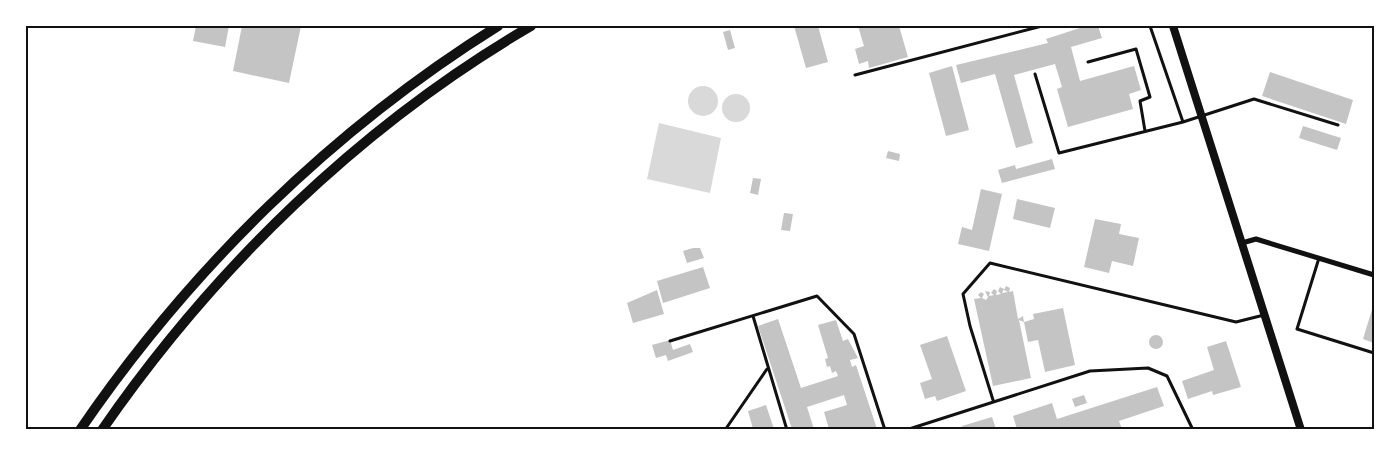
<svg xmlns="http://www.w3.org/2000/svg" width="1400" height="455" font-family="'Zilla Slab',serif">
  <rect width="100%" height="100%" fill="#fff"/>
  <path fill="#d9d9d9" d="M688 101a15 15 0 1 1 30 0a15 15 0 1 1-30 0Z
    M722 108a14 14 0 1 1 28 0a14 14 0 1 1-28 0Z
    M659,123l62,15 -11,55 -63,-14z"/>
  <path fill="#c4c4c4" d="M196,26h33l-4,21 -32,-6z
    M242,26h59l-12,57 -56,-12z
    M794,26h24l10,36 -22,6z
    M858,26h41l9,31 -39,11 -1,-7 -9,3 -4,-15 9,-3z
    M1086,26h12l4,12 -31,9 9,34 54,-15 7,24 -12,4 4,15 -65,18 -11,-38 5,-2 -7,-23 -41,11 19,68 -17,5 -21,-74 -34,9 -5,-18 92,-22 -2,-4z
    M730,30l5,18 -7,2 -5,-18z
    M952,66l17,64 -23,6 -17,-63z
    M1270,72l83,28 -7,24 -84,-28z
    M1303,126l38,12 -4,12 -38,-12z
    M888,151l12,3 -1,7 -13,-3z
    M1052,159l3,10 -53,14 -4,-13 17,-5 1,4z
    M753,178l8,1 -3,16 -8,-2z
    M981,189l21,5 -13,57 -31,-7 4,-17 10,3z
    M1017,199l38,9 -5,20 -37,-9z
    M784,213l9,1 -3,17 -9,-1z
    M1095,219l26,5 -2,10 20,4 -6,28 -21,-5 -3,12 -25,-6z
    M693,248h7l4,10 -17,5 -4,-12z
    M703,267l7,21 -47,15 -6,-22z
    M1006,286l4,2 -1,4 4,-1 5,28 5,-3 1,6 10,-3 -1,-5 30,-6 12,57 -30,7 -7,-32 -10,2 -4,-20 -5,-2 12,58 -38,8 -19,-87 7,-1 -3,-3 3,-3 3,2 -2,4 4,2 2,-3 -3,-6 5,1 -1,4 5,-1 -3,-2 3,-4 3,2 -1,4 5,-1 -3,-3 2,-4 4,2 -2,4 6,-1 -4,-2z
    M657,290l7,24 -31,9 -6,-20z
    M1374,303v40l-11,-4z
    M778,319l23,69 37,-12 -2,-5 -4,2 -2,-7 -3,1 -2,-8 3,-1 -10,-33 18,-5 7,21 5,-2 10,19 -8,2 2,7 4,-2 21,64h-48l-5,-17 23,-7 -3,-10 -37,12 7,22h-22l-34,-103z
    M1149 342a7 7 0 1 1 14 0a7 7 0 1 1-14 0Z
    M947,336l19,55 -29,10 -2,-5 -10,3 -5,-16 12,-4 -12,-34z
    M670,340l3,10 17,-6 3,8 -25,9 -2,-6 -10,3 -4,-13z
    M1226,341l15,46 -28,8 -1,-4 -24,8 -6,-18 32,-11 -7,-23z
    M1157,387l7,19 -45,15 3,8h-105l-4,-13 39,-13 5,16z
    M1084,395l3,8 -12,4 -3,-8z
    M766,405l8,24h-21l-5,-18z
    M992,417l4,12h-33l-1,-3z"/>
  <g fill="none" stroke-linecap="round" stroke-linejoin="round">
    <path stroke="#111" stroke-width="3" d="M1150,26l33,96
      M1088,62l48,-13 14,48 -10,4 5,30
      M1035,74l24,79 124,-31 71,-23 84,26
      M855,75l187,-49
      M1319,258l-22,71 77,24
      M753,316l34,114
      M670,341l147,-45 37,38 31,96
      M993,400l-23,-74 -7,-32 27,-31 246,59 28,-7
      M725,430l42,-61
      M906,430l184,-59 58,-3 19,8 26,54"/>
    <path stroke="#111" stroke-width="5" d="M1242,243l14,-4 118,36"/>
    <path stroke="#111" stroke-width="8" d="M1173,26l128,404"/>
    <path stroke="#111" stroke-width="10" d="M80,430c110,-161 253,-301 418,-404
      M102,430c112,-162 259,-305 429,-404"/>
  </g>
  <rect width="1400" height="455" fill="none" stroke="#ffffff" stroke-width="54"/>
  <rect x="27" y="27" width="1346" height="401" fill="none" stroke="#111" stroke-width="2"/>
</svg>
